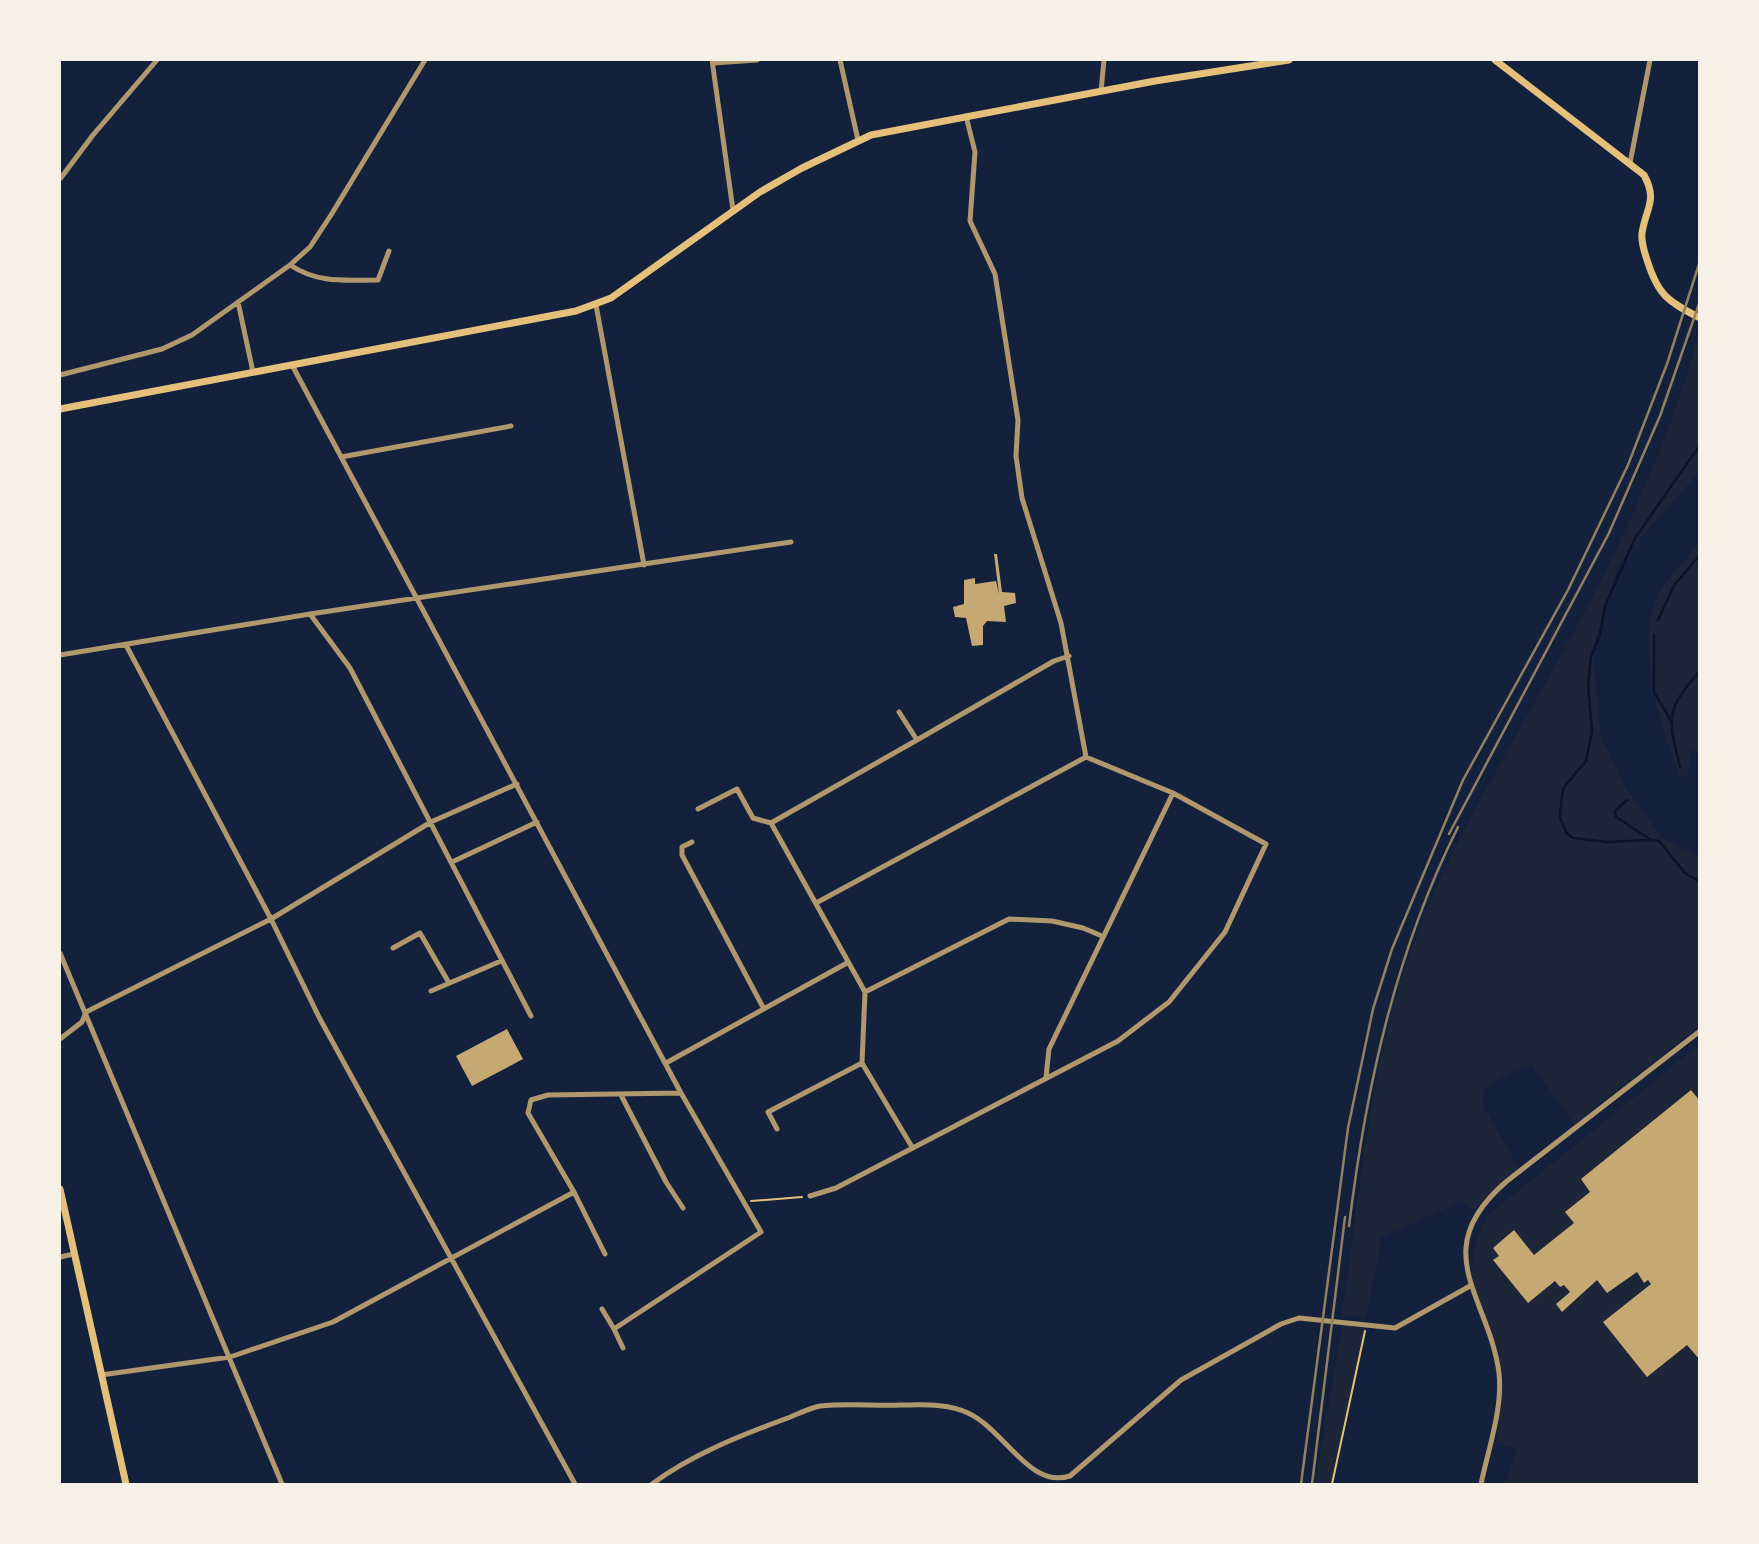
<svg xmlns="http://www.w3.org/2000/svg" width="1759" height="1544" font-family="'Nunito Sans',sans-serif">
  <rect width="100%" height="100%" fill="#14213d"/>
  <path fill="#1d2539" d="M1699,334v138l-81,92 -25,87 8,86 26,53 36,48 36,18v170l-119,93 -4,8 -44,-63c-19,9 -56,17 -48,43l37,64 -45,41 -15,-10 -79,35 -16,81 -24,-2c18,-122 29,-259 72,-374 39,-103 97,-196 150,-292 55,-99 105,-207 135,-316z
    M1699,542v211l-9,-3 -2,25 -7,2c-21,-45 -47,-138 -22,-184 10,-18 29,-34 40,-51z
    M1699,1045v439h-194l12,-35 -21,-7 8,-65 -33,-96 3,-34 13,-31z
    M1343,1322l23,4 -34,158h-17z"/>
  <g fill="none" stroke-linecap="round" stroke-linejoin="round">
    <path stroke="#0b132b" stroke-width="2.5" d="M1658,620l17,-36 25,-29
      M1654,635v57l17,29
      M1680,767c-12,-49 -15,-57 20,-96
      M1627,800l-12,11 1,6 35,23 8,1 26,32 15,9
      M1651,840l-44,2 -34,-4 -7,-6 -6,-15 2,-22 2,-8 22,-26 6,-30 -4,-46 3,-28 9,-23 5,-28 30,-68 65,-93"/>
  </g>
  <path fill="#c6a872" d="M994,554h3l5,38 13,1 1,10 -12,3 2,16 -19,-1 -4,5v19l-11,1 -6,-28 -11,-1 -2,-10 11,-3v-24l11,-2v6l21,-3 3,13z
    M507,1029l16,30 -51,27 -16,-30z
    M1691,1090l9,11v259l-13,-15 -40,32 -44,-55 48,-38 -3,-4 -4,3 -7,-11 -30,21 -10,-13 -35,32 -6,-8 14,-12 -6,-7 -4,2 -5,-6 -27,22 -35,-43 6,-4 -6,-8 21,-18 20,25 40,-32 -9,-11 25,-20 -9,-13z"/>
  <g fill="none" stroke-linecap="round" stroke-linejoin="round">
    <path stroke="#e5c07b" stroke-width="2" d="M751,1201l51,-4
      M1332,1484l33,-153"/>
    <path stroke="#b1986c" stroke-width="5" d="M712,60l21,150
      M840,60l18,80
      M714,63l43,-3
      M1101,91l3,-31
      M966,116l9,36 -5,69 25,53 23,146 -2,36 6,42 39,125 25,134
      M1630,163l20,-103
      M60,179l33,-44 64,-75
      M290,265c29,19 55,15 88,15l11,-29
      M238,302l15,70
      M596,305l48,260
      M292,365l389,728 80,139 -147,97 -12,-20
      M60,375l102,-26 30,-14 98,-70 20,-18 21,-32 94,-155
      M341,457l170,-31
      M310,614l40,54 181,348
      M126,645l145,274 49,100 255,465
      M60,655l250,-41 481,-72
      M917,740l137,-79 15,-5
      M698,809l39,-20 16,29 18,5
      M771,823l94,169 -3,71 50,84
      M771,823l146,-83 -18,-28
      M692,842l-10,5v8l82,154
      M452,862l85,-40
      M393,948l27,-15 29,50
      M60,953l222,531
      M431,991l70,-30
      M865,992l144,-73 43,2 31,7 19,8
      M60,1039l22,-17 4,-10 185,-93 160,-97 86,-38
      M666,1063l181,-100
      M1046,1077l3,-28 124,-256
      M621,1095l45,87 17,26
      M777,1129l-9,-17 94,-49
      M810,1196l26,-8 282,-147 51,-39 56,-70 41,-88 -93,-51 -87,-36 -270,146
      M605,1254l-31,-62 -46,-79 3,-13 17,-5 133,-2
      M60,1257l14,-3
      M614,1329l9,19
      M101,1375l129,-18 103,-35 241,-130
      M652,1484c39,-29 87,-48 133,-65 11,-4 24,-11 35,-13 26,-3 54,0 80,-1 22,0 48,-2 68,8 37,17 61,76 102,63l111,-96 100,-56 18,-6 96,10 75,-42
      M1481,1484c7,-34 22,-76 18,-111 -10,-77 -74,-122 8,-192l193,-150"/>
    <path stroke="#e5c07b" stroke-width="7" d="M1495,60l149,115c14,26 2,32 -2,58 -1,9 2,18 5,27 11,35 20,41 53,58
      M60,409l516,-98 35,-13 149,-106 42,-24 69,-33 284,-54 134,-21
      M60,1189l66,295"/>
    <path stroke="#918062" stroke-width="2.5" d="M1449,834l160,-301 51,-117 40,-115
      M1349,1226c17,-139 46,-273 109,-399
      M1301,1484l47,-356 25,-119 19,-60 71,-169 105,-190 60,-125 39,-101 33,-103
      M1312,1484l33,-267"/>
  </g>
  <rect width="1759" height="1544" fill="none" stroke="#f6f1e7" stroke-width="122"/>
</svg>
